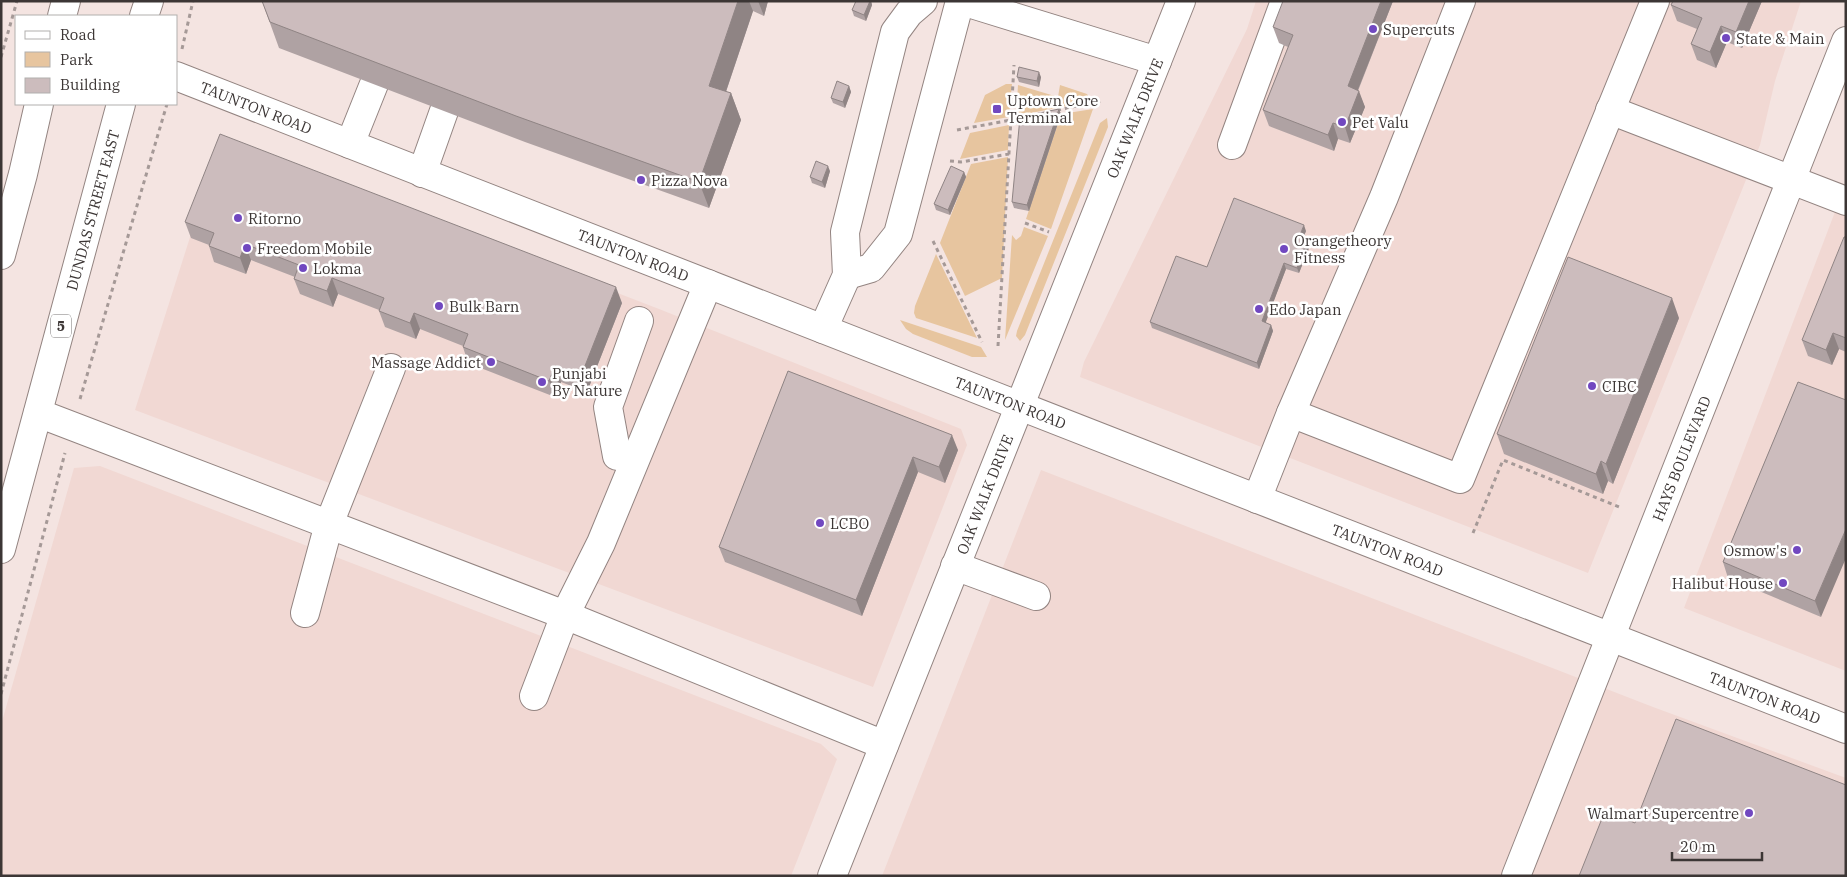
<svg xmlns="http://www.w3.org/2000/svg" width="1847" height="877" font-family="'IBM Plex Serif',serif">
  <rect width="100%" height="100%" fill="#f4e4e1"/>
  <path fill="#f1d8d3" d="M1256,1h545l-26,80 -15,64 -172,428 -508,-196 4,-15 163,-333z
    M221,140l438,169 302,120 6,16 -94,242 -738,-277z
    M1846,183v488l-162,-63z
    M100,466l721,278 16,15 -46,117h-790v-151l73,-257z
    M1041,470l612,237 193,71v98h-964z"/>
  <path fill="#e7c59f" d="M1006,84h6l-3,33 -35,6 11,-28z
    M1018,85l40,12 2,-12 27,9 4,7 -75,15z
    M1093,109l-42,120 -25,-10 35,-105z
    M1107,118l1,9 -83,208 -5,6 -4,-5 1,-5 83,-208z
    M1009,125l-1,25 -48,9 10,-26z
    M1008,157l-6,121 -37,18 -25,-53 31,-79z
    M1024,227l24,9 -43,104 7,-105 4,5 5,-4z
    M936,254l41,84 -61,-20 -2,-5 1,-7z
    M900,320l81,27 6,10h-15l-59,-23 -7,-5z"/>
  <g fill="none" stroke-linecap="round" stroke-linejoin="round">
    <g stroke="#938481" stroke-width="30">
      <g id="minor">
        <path d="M962,1l195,60"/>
        <path id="s1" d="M176,76l1670,653"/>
        <path d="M1610,110l236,91"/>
        <path d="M350,144l24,-60"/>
        <path d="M1232,145l53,-144"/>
        <path d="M422,173l22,-62"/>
        <path d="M847,275l24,-7 27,-34 62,-233"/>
        <path d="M823,329l24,-54 -2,-43 50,-200 14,-19 14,-12"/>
        <path d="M38,413l527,202 319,130"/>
        <path d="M1291,413l169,66 195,-478"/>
        <path d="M617,456l-9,-49 31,-86"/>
        <path d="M1257,499l34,-86 93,-216 77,-196"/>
        <path d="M955,566l81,30"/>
        <path d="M305,613l24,-89 62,-156"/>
        <path d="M534,696l31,-81 36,-72 107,-259"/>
        <path id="s2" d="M832,876l349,-875"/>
        <path id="s3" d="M1516,876l330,-835"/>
      </g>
    </g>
    <g stroke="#938481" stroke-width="30">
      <g id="major">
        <path d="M62,16l4,-15"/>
        <path d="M144,16l5,-15"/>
        <path d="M1,255l22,-81 16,-70"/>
        <path id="s4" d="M1,549l120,-445"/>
      </g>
    </g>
    <path stroke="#a59997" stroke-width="3" stroke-dasharray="4 4" stroke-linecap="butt" d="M182,49l11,-48
      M1,57l16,-56
      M1057,110l45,-9
      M957,130l65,-12
      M950,161l11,1 48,-8
      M1025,223l24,9
      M933,241l49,101
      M998,346l16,-281
      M80,399l87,-295
      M1473,533l30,-73 116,47
      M1,694l64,-241"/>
    <use href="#minor" stroke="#fff" stroke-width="28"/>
    <use href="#major" stroke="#fff" stroke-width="28"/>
  </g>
  <path fill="#afa2a3" d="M262,1h506l-4,15 -11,-5 -27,81 5,1 10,27 -32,88 -184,-66 -246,-94z
    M856,1h15l1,4 -6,16 -12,-5 -2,-6z
    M1393,1l-35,90 7,16 -15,36 -12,-4 -4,12 -65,-25 -6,-16 25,-63 -9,-4 -6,-16z
    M1673,1h89l-20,47 -15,-6 -11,26 -19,-8 -6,-16 6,-15 -20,-8 -6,-16z
    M1017,77h24l-2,10 -20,-5z
    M849,86l2,6 -6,16 -12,-5 -2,-5z
    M1061,114l-32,97 -15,-3 -2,-6z
    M830,171l-5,17 -13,-5 -2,-6z
    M964,172l2,5 -16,38 -14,-5 -2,-6z
    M185,222l437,81 -35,89 -26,-10 -6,15 -87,-34 -5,-16v-1l-43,-17 -4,10 -31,-12 -6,-16v-1l-41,-16 -5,13 -33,-13 -6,-15 1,-2 -44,-17 -5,14 -32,-12 -5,-16v-1l-18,-7z
    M1306,231l-2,5 4,2 3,5 -12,30 -13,-4 -21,54 6,2 2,6 -14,38 -107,-41 -2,-6 57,-55z
    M1846,237v115l-7,-3 -7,16 -24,-9 -6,-16z
    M1679,318l-66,166 -5,-3 -5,13 -99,-40 -7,-20z
    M788,371l170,79 -13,33 -27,-11 -56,144 -137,-54 -6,-15z
    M1798,382l23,235 -93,-39 -5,-16z"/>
  <path fill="#8f8484" d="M738,1h11l4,10 -34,101 -10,-26z
    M758,1h10l-4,15z
    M870,1h1l1,4 -6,16 -2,-6z
    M1381,1h12l-40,101 -5,-16z
    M1749,1h13l-20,47 -6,-16z
    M1721,26l6,16 -11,26 -6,-16z
    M1039,72l2,5 -2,10 -2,-6z
    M849,86l2,6 -6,16 -2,-6z
    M1359,91l6,16 -15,36 -5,-16z
    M731,93l10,27 -32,88 -10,-26z
    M1059,109l2,5 -32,97 -2,-6z
    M1333,123l5,16 -4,12 -6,-16z
    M828,166l2,5 -5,17 -3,-6z
    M964,172l2,5 -16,38 -2,-5z
    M1304,225l2,6 -4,9 -2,-5z
    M1308,238l3,5 -12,30 -2,-5z
    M245,244l6,16 -5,14 -6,-16z
    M1284,263l2,6 -22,58 -2,-6z
    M332,278l6,16 -5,13 -6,-16z
    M616,287l6,16 -35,89 -6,-16z
    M1672,298l7,20 -66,166 -7,-20z
    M414,313l6,16 -4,10 -6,-16z
    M1271,325l2,6 -14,38 -2,-6z
    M1833,333l6,16 -7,16 -6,-15z
    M555,366l6,16 -6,15 -6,-16z
    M952,435l6,15 -13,33 -6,-16z
    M913,457l5,15 -56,144 -6,-16z
    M1601,461l7,20 -5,13 -7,-20z
    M1846,529v29l-25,59 -6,-16z"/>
  <path fill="#ccbcbd" stroke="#8f8484" d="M262,1h476l-29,85 22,7 -32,89 -183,-66 -246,-94z
    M856,1h14l-6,14 -12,-5z
    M1283,1h98l-33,85 11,5 -14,36 -12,-4 -5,12 -65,-25 30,-75 -20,-8z
    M1673,1h76l-13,31 -15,-6 -11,26 -19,-8 11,-26 -31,-13z
    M1019,67l20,5 -2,9 -20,-4z
    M837,81l12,5 -6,16 -12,-4z
    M1059,109l-32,96 -15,-3 8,-85z
    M220,134l396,153 -35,89 -26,-10 -6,15 -86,-34 5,-13 -54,-21 -4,10 -31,-12 5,-13 -52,-20 -5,13 -33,-12 5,-14 -54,-21 -5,14 -31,-12 5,-13 -29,-11z
    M816,161l12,5 -6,16 -12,-5z
    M951,166l13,6 -16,38 -14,-6z
    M1234,198l70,27 -4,10 8,3 -11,30 -13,-5 -22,58 9,4 -14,38 -107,-41 26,-66 31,11z
    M1844,237h2v101l-13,-5 -7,17 -24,-10z
    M1568,257l104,41 -66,166 -5,-3 -5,13 -99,-40z
    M788,371l164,64 -13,32 -26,-10 -57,143 -137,-53z
    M1798,382l48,18v129l-31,72 -92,-39z
    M1676,719l170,66v91h-267l26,-65 30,12z"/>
  <g fill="#7148c0" stroke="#fff" stroke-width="2">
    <circle cx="1373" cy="29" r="5"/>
    <circle cx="1726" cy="38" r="5"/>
    <rect x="992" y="104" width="10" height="10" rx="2.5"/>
    <circle cx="1342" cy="122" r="5"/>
    <circle cx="641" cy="180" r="5"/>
    <circle cx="238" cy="218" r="5"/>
    <circle cx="247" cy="248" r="5"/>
    <circle cx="1284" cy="249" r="5"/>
    <circle cx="303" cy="268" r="5"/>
    <circle cx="439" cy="306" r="5"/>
    <circle cx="1259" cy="309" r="5"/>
    <circle cx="491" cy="362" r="5"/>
    <circle cx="542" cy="382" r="5"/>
    <circle cx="1592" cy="386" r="5"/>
    <circle cx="820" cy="523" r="5"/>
    <circle cx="1797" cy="550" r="5"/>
    <circle cx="1783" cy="583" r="5"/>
    <circle cx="1749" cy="813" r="5"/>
  </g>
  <g text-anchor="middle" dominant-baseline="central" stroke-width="5" stroke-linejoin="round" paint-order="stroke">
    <rect fill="#fff" stroke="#767272" stroke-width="1" x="51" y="314.5" width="20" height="23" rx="4"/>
    <g font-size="14" font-weight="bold" fill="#3c3635">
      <text x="61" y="326">5</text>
    </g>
    <g font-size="15" fill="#3c3635" stroke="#fff" text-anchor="start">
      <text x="1383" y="29">Supercuts</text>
      <text x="1736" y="38">State &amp; Main</text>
      <text x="1007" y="100">Uptown Core<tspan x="1007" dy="17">Terminal</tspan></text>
      <text x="1352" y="122">Pet Valu</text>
      <text x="651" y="180">Pizza Nova</text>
      <text x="248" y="218">Ritorno</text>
      <text x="1294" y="240">Orangetheory<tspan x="1294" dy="17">Fitness</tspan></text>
      <text x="257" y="248">Freedom Mobile</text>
      <text x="313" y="268">Lokma</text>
      <text x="449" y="306">Bulk Barn</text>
      <text x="1269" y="309">Edo Japan</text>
      <text x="481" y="362" text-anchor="end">Massage Addict</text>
      <text x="552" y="373">Punjabi<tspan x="552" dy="17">By Nature</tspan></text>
      <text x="1602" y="386">CIBC</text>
      <text x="830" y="523">LCBO</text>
      <text x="1787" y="550" text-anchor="end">Osmow's</text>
      <text x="1773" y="583" text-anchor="end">Halibut House</text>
      <text x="1739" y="813" text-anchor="end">Walmart Supercentre</text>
    </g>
    <g font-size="15" fill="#3c3635" stroke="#fff">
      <text stroke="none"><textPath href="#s1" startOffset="86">TAUNTON ROAD</textPath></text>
      <text stroke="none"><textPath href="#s2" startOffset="816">OAK WALK DRIVE</textPath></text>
      <text stroke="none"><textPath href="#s4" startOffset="351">DUNDAS STREET EAST</textPath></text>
      <text stroke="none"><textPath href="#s1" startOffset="491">TAUNTON ROAD</textPath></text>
      <text stroke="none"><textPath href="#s1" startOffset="896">TAUNTON ROAD</textPath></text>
      <text stroke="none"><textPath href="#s3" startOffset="449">HAYS BOULEVARD</textPath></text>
      <text stroke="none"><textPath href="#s2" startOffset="411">OAK WALK DRIVE</textPath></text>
      <text stroke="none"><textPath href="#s1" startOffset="1301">TAUNTON ROAD</textPath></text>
      <text stroke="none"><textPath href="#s1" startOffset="1706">TAUNTON ROAD</textPath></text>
    </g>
  </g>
  <rect width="1847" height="877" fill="none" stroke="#3c3635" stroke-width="5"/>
  <rect x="15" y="15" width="162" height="90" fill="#ffffff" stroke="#b1afae"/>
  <rect x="25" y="31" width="25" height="8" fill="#ffffff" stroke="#b1afae"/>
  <text x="60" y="40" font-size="15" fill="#3c3635">Road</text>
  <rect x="25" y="52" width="25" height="15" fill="#e7c59f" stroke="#b1afae"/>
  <text x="60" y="65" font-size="15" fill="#3c3635">Park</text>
  <rect x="25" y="78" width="25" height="15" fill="#ccbcbd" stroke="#b1afae"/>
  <text x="60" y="90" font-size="15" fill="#3c3635">Building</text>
  <path d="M1672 852v8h90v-8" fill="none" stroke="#3c3635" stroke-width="2.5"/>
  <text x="1680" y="852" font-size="15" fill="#3c3635" stroke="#ffffff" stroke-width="4" paint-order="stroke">20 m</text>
</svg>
